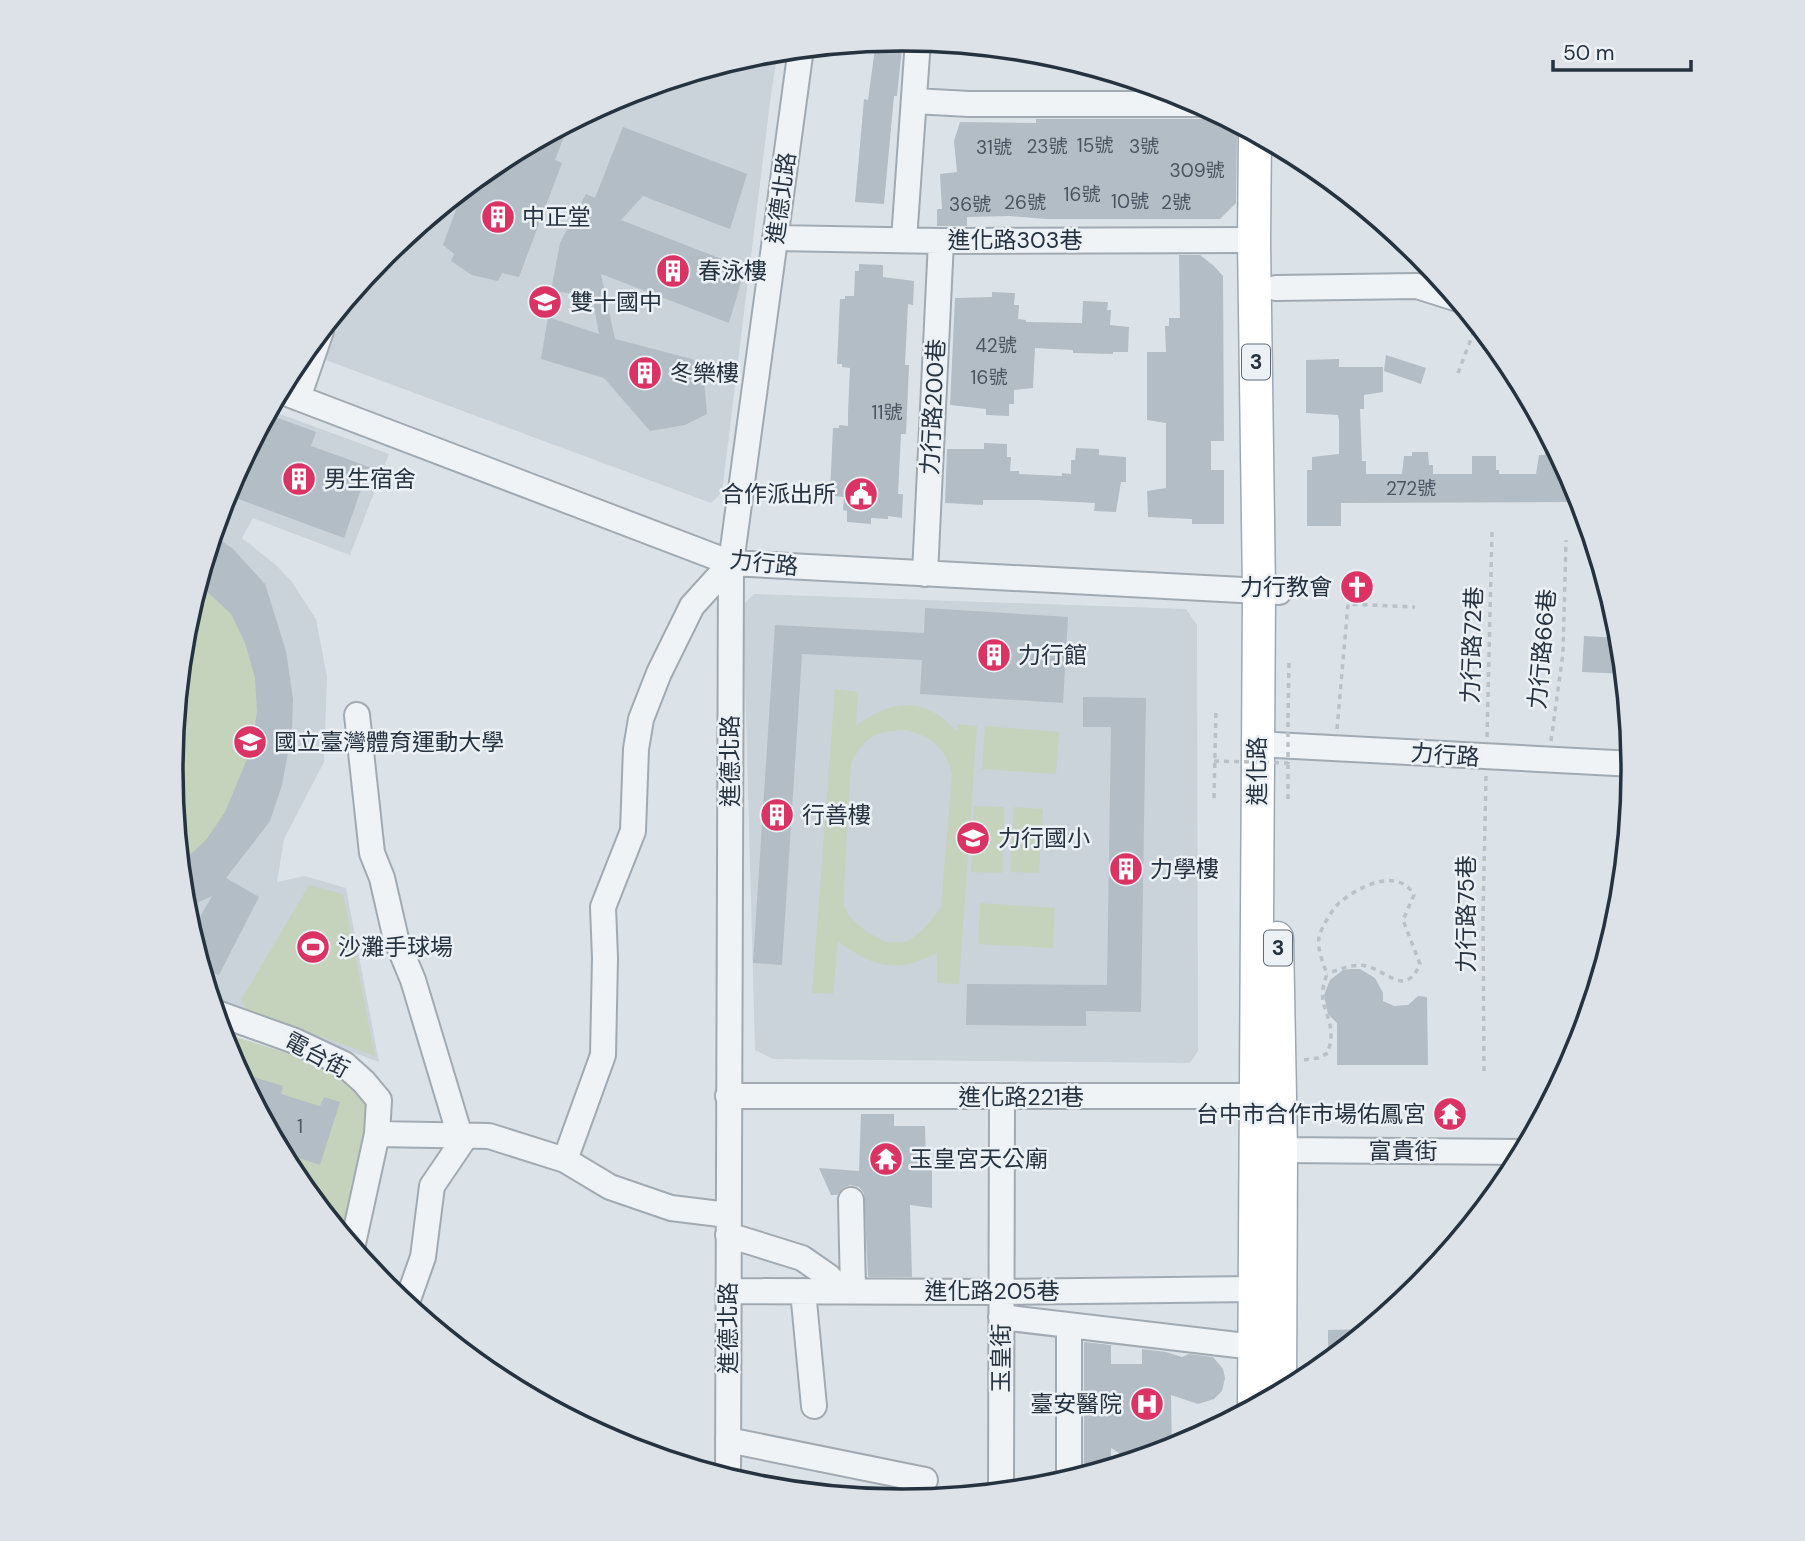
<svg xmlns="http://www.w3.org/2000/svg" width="1805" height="1541" font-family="'DM Sans','Noto Sans TC',sans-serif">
  <rect width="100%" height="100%" fill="#dce3e8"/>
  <path fill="#cad2da" d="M778,51l-7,43 -49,398 -11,11 -407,-151 81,-99 111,-91 127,-68 137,-42z
    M269,410l120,44 -39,101 -97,-37 -11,20 34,27 16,17 11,17 13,20 11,58 -3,85 -40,77 -7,43 28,-6 41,12 33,174 -168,-61 -27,-88 -13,-143 14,-143 41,-137z
    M754,594l432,15 11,16 1,426 -8,12 -417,-4 -18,-9 -12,-445z"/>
  <path fill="#c5d3bd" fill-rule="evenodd" d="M212,536l21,13 32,35 9,31 8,170 -12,36 -35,45 -35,35 -16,8 -13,-139 14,-143z
    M835,689l23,3 -2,34c36,-27 70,-30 101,6l1,-8 19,2 -18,258 -22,-1v-30c-39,21 -64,15 -99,-12l-5,53 -21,-1zM905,730c27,6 39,16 47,43l-11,134 -11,15 -12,12 -12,8h-20l-19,-10 -15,-12 -9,-15 8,-142c14,-26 24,-32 54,-33z
    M985,726l74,6 -3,42 -74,-5z
    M974,806l30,1 -2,66 -31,-1z
    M1014,807l29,2 -4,64 -29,-1z
    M309,885l34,9 32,162 -128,-46 -6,-10z
    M980,903l75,5 -2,40 -75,-4z
    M220,1032l121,38 26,32 4,32 -24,107 -53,-64 -68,-127z"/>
  <path fill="#b3bdc5" d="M903,39l-6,57h-3l-10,108 -29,-2 9,-103 4,1 8,-59z
    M1211,115h10l18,9 -2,9 -1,70 -16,16h-174l-37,-3 -42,1v9h-30v-17h5l-2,-35 17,-2 -3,-31 6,-19 76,1v-4h165z
    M569,123l-14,37 7,3 -43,114 -17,-4 -4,8 -26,-6 -21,-14 3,-7 -11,-9 21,-57 32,-26z
    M623,127l124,47 -17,55 -87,-33 -22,24 124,48 -16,55 -128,-49 14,65 77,20 11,8 4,47 -22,11 -35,6 -46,-53 -63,-19 7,-42 51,17 -7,-38 -41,-5 9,-48 26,-49 9,4z
    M1179,255h21l14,11 9,10 1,165h-13v29h13v54h-32v-5l-44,-2 -1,-26 19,-3v-65l-19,-3v-68h19l-1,-26h4v-8h11z
    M859,264l24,1v12l31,4 -1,24 -5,-1 -3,61h4l-3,69h-5l-3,60h5l-1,24 -14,-2v3l-17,-1v6l-24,-2v-11l-4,-1 1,-13 -9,-1v-3h-5l3,-65h6v-3l9,1v-14l2,-44 -8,-1v-3h-5l3,-65h5v-3h9l1,-25h4z
    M992,292l23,1 -1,12h5l-1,14 8,1v2l56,1 1,-22 25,1 -1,8h4l-1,15 19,2 -1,25h-15v2l-40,-1v-3l-38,-2 -2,40 -19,2v14h-5v12l-23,-1v-6l-36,-4 5,-107 37,-1z
    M1386,355l40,13 -5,16 -37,-13z
    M1339,359v8h44v25l-19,3v14h-4l2,52h4v13h36l2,-18h8v-4h16l1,13h4v9h39v-18h24v14h3v4h37l3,-19h6v-4h13l21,40 3,11 -241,1v23h-34v-56h5v-13l27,-3v-33l-1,-6 -32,-2v-53z
    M267,414l49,18 -5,14 58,21 -25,71 -119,-44z
    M984,443l23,1v13h4l-1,14h9v3l43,2v-3l9,1v-14h4l1,-12 23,1v6l27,2v25h-5l-5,30 -22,-1 1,-8 -58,-3h-54v5l-38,-2 2,-54h37z
    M213,535l20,14 32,35 21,67 7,48 -1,32 -10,54 -12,36 -44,57 33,19 -40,78 -17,-6 -11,-36 21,-37 -28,13 -4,-45 26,-24 19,-28 27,-65 5,-36 -2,-33 -10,-35 -14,-29 -33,-31z
    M925,608l143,9 -5,86 -143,-9 2,-34 -120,-6 -20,311 -29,-2 22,-338 149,8z
    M1584,636l38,2 3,36 -43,-2z
    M1083,697l63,1 -5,314 -55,-1v15l-120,-1 1,-41 140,1 4,-258h-28z
    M1351,969h9l15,9 8,15v8l11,5 14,-1 10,-9 9,1 1,68h-91v-42l-9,-9 -4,-19 6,-15 13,-10z
    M238,1072l45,14 -2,8 39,12 4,-9 16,5 -20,63 -39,-13 -2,-3 3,-10 -10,-3z
    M861,1114h33v12h31l1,37 6,1v44l-22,-3 2,72h-44l-4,-84 -5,-6 -9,-2 -7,3 -6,7h-6l-12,-27 40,3z
    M1370,1329l-42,34v-33z
    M1084,1342l27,3v19h31v-15l24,3 16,5 7,-3 24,3 10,12 2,9 -3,13 -8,8 -16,5 -27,-9 1,55 -38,12 -23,-14v20l-27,3z"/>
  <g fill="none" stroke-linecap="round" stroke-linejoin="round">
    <g stroke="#a1aab2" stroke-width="28">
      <path id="minor" d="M914,101l55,3h232
        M776,238l165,3 313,-1
        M904,240l14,-200
        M1276,288l141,-2 41,13
        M280,391l451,172 548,29
        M298,398l23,-67
        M925,574l16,-333
        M357,715l15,138 10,25 14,61 17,41 47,156
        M1257,744l377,20
        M214,1012l81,29 49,23 20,18 15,18 -2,34 -25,114
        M728,1096h528l25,54 244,2
        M377,1134l112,2 76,24 45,27 61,21 57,7
        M565,1160l38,-105 2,-97 -2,-51 30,-76 3,-82 5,-30 18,-46 33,-67 39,-43
        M851,1200l2,91
        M728,1235l74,23 26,18 14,15
        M728,1291l272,1 255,-3
        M803,1291l11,115
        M406,1305l17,-48 9,-71 34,-50
        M1001,1317l253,30
        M1069,1326v150
        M728,1440l197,40
        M728,1479l3,-916 70,-515
        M1001,1493l1,-395"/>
    </g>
    <g stroke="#9ba9b5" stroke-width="35">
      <path id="major" d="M1277,938l4,212 -1,245
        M1254,1408l5,-817 -5,-351 1,-107"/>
    </g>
    <path stroke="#bac1c7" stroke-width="3.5" stroke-dasharray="5 5" stroke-linecap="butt" d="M1458,373l19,-50
      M1288,718l1,-55
      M1337,729l11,-125 67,3
      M1487,737l5,-205
      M1551,741l12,-88 3,-113
      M1214,798l2,-89
      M1288,799v-34
      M1304,1060l14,-2 10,-5c1,-5 3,-11 3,-17 0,-27 -16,-30 -4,-62 -4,-11 -10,-25 -8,-37 2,-9 13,-27 19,-33 19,-17 60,-38 76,-9l-11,25 17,44c-14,32 -30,10 -50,3 -14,-5 -30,2 -43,7
      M1484,1071l-1,-155 3,-140"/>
    <use href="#minor" stroke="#eff3f6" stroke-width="24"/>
    <use href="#major" stroke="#fff" stroke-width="32"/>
    <path stroke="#bac1c7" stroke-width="3.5" stroke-dasharray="5 5" stroke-linecap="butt" d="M1214,761l74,2v-45"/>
  </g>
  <defs>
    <g id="building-disc" transform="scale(1.75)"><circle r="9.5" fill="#db3464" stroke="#ecf1f6"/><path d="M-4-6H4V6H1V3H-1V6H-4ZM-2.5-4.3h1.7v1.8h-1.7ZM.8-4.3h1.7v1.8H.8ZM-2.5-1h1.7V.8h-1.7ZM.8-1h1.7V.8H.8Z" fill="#fff"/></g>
    <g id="school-disc" transform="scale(1.75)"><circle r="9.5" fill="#db3464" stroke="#ecf1f6"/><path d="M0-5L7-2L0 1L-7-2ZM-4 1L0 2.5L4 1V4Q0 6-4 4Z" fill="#fff"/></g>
    <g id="civic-disc" transform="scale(1.75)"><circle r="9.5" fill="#db3464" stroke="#ecf1f6"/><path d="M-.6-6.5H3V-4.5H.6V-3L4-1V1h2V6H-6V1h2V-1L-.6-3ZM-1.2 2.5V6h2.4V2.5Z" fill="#fff"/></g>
    <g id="church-disc" transform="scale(1.75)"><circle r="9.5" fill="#db3464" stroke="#ecf1f6"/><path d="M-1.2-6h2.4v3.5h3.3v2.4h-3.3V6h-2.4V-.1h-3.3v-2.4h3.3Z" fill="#fff"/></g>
    <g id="university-disc" transform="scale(1.75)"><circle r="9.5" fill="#db3464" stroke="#ecf1f6"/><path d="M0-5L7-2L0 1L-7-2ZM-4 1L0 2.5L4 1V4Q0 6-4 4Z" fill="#fff"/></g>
    <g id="stadium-disc" transform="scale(1.75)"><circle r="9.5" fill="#db3464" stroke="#ecf1f6"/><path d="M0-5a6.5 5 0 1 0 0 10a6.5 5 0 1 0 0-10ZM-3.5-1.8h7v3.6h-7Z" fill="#fff"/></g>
    <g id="temple-disc" transform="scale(1.75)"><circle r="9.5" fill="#db3464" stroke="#ecf1f6"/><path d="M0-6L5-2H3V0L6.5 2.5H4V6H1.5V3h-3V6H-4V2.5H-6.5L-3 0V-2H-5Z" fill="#fff"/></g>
    <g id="hospital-disc" transform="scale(1.75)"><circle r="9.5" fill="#db3464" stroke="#ecf1f6"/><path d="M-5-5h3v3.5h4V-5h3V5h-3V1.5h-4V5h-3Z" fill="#fff"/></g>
  </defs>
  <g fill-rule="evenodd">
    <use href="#building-disc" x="498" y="217"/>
    <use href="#building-disc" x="673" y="271"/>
    <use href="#school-disc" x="545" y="302"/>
    <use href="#building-disc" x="645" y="373"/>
    <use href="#building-disc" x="299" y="479"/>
    <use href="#civic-disc" x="861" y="494"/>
    <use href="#church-disc" x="1357" y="587"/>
    <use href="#building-disc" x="994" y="655"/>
    <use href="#university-disc" x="250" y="742"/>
    <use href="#building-disc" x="777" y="815"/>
    <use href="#school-disc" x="973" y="838"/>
    <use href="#building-disc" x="1126" y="869"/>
    <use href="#stadium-disc" x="313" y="947"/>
    <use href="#temple-disc" x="1450" y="1114"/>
    <use href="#temple-disc" x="886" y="1159"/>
    <use href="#hospital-disc" x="1147" y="1404"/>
  </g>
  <g text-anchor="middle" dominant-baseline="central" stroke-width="5" stroke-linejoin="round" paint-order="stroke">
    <g font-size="19" fill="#485561">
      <text x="1095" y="145">15號</text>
      <text x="1047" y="146">23號</text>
      <text x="1144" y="146">3號</text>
      <text x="994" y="147">31號</text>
      <text x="1197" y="170">309號</text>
      <text x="1082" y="194">16號</text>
      <text x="1130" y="201">10號</text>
      <text x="1025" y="202">26號</text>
      <text x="1176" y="202">2號</text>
      <text x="970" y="204">36號</text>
      <text x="996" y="345">42號</text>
      <text x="989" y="377">16號</text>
      <text x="887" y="412">11號</text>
      <text x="1411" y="488">272號</text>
      <text x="300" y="1126">1</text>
    </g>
    <g fill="#ecf1f6" stroke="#616b77" stroke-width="2">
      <rect x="1242" y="344.5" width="28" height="35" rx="5"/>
      <rect x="1264" y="930.5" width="28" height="35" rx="5"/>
    </g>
    <g font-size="21" font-weight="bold" fill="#253240">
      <text x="1256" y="362">3</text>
      <text x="1278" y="948">3</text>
    </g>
    <g font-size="23" fill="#253240" stroke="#ecf1f6">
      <text transform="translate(781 198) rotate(-82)">進德北路</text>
      <text x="1015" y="240">進化路303巷</text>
      <text transform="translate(933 407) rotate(-87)">力行路200巷</text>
      <text transform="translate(764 563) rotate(6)">力行路</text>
      <text transform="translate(1472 645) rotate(-88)">力行路72巷</text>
      <text transform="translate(1542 649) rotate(-85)">力行路66巷</text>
      <text transform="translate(1445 755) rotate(4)">力行路</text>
      <text transform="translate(730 761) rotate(-90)">進德北路</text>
      <text transform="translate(1257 771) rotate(-90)">進化路</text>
      <text transform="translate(1466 914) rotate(-90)">力行路75巷</text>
      <text transform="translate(317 1055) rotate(28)">電台街</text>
      <text x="1021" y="1097">進化路221巷</text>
      <text x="1403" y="1151">富貴街</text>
      <text x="992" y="1291">進化路205巷</text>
      <text transform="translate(728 1328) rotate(-90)">進德北路</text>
      <text transform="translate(1001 1358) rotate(-90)">玉皇街</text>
    </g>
    <g font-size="23" fill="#253240" stroke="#ecf1f6" text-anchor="start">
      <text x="522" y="217">中正堂</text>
      <text x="698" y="271">春泳樓</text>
      <text x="570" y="302">雙十國中</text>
      <text x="670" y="373">冬樂樓</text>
      <text x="324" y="479">男生宿舍</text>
      <text x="836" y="494" text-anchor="end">合作派出所</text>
      <text x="1332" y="587" text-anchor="end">力行教會</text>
      <text x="1018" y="655">力行館</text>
      <text x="274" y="742">國立臺灣體育運動大學</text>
      <text x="802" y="815">行善樓</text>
      <text x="998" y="838">力行國小</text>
      <text x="1150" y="869">力學樓</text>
      <text x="338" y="947">沙灘手球場</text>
      <text x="1426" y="1114" text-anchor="end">台中市合作市場佑鳳宮</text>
      <text x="910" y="1159">玉皇宮天公廟</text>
      <text x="1122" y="1404" text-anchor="end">臺安醫院</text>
    </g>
  </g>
  <path d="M0 0H1805V1541H0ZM183 770a719 719 0 1 1 1438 0a719 719 0 1 1-1438 0Z" fill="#dce2e7" fill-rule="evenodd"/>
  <path fill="none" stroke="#253240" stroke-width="3.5" d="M183 770a719 719 0 1 1 1438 0a719 719 0 1 1-1438 0Z"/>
  <path d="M1553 60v10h138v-10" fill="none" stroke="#253240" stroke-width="3.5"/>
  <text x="1563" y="60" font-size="21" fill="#253240" stroke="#ecf1f6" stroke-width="5" paint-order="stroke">50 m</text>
</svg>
